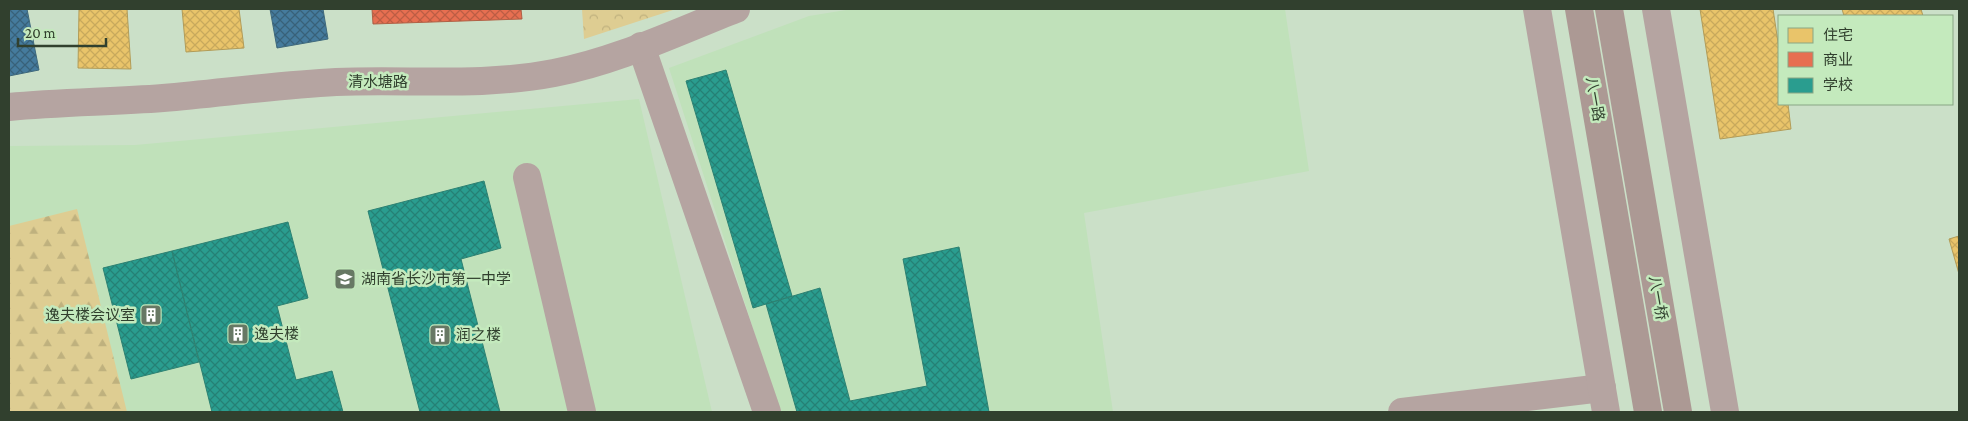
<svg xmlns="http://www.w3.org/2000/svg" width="1968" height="421" font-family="'Crimson Pro','Noto Sans SC',serif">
  <defs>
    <pattern id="forest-firs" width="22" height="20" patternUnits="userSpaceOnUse" patternTransform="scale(1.25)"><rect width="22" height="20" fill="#decd92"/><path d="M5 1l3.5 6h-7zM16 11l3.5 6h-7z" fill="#bfb17e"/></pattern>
    <pattern id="park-crowns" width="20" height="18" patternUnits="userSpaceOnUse" patternTransform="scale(1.25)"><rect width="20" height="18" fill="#decd92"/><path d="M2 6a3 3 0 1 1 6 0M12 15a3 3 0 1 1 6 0" fill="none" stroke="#bfb17e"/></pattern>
    <pattern id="homes-cross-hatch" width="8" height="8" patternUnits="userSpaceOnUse" patternTransform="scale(1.25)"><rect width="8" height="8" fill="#e9c46a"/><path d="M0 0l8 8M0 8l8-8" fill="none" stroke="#c8a95c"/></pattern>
    <pattern id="shops-cross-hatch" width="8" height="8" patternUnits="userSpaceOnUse" patternTransform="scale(1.25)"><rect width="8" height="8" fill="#e76f51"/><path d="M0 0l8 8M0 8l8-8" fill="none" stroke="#bc5d44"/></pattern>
    <pattern id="schools-cross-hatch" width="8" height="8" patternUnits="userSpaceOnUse" patternTransform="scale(1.25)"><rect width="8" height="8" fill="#2a9d8f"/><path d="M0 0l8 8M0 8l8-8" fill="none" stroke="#258175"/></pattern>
    <pattern id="public-cross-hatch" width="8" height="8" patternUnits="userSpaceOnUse" patternTransform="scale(1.25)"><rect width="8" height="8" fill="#457b9d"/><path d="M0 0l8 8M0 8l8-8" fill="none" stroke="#386179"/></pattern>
  </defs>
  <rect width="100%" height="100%" fill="#cbe0c8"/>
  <path fill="#c0e1ba" d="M852,9h433l24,162 -225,42 29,199h-333l-111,-344 140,-52z
    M639,99l73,313h-703v-266l126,-1z"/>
  <path fill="url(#forest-firs)" d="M77,209l50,203h-118v-186z"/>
  <path fill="url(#park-crowns)" d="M582,9h94l-92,30z"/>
  <path fill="url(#homes-cross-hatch)" stroke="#b29c58" d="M79,9h48l4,60 -53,-1z
    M182,9h57l5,39 -58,4z
    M1700,9h73l6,40v55h9l3,25 -71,10z
    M1842,9h79l2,7h-79z
    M1959,236v38l-10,-35z"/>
  <path fill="url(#shops-cross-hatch)" stroke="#b06146" d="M372,9h149l1,10 -149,5z"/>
  <path fill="url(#schools-cross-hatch)" stroke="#2c8172" d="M726,70l66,226 -39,12 -67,-227z
    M484,181l17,67 -40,11 39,153h-80l-52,-201z
    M288,222l20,76 -31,8 19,74 36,-9 11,41h-131l-40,-161z
    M959,247l30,165h-192l-31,-108 54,-16 30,113 77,-15 -24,-127z
    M172,251l27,111 -68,17 -28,-111z"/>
  <path fill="url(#public-cross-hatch)" stroke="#3f697c" d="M9,9h18l12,61 -30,6z
    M270,9h53l5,30 -51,9z"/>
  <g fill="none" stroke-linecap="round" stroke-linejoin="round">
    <path stroke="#b5a4a1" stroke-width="28" d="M641,46l126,366
      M527,177l55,235
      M1402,412l200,-24"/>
    <path stroke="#b5a4a1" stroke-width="28" d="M1537,9l69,403
      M1656,9l69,403
      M9,107c51,-5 103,-5 154,-9 58,-5 115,-13 173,-16 73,-3 146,5 218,-9 63,-12 123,-41 182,-64"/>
    <path stroke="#ac9994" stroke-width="28" d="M1579,9l69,403
      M1609,9l69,403"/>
  </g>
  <defs>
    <g id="school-square" transform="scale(1.125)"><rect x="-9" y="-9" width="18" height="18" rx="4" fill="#677864" stroke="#c4eabd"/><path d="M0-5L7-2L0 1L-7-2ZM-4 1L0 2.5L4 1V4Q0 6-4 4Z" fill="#fff"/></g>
    <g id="building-square" transform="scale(1.125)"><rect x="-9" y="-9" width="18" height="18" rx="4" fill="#677864" stroke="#c4eabd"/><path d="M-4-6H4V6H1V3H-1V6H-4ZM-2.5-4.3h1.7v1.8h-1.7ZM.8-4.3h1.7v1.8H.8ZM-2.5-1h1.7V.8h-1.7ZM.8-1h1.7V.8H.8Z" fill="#fff"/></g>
  </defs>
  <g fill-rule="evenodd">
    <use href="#school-square" x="345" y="279"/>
    <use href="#building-square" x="151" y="315"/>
    <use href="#building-square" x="238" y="334"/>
    <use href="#building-square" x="440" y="335"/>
  </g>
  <g text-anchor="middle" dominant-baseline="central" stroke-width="5" stroke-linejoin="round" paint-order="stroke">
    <g font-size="15" fill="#31402e" stroke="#c4eabd">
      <text x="378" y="82">清水塘路</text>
      <text transform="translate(1595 99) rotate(80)">八一路</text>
      <text transform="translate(1658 298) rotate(80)">八一桥</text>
    </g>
    <g font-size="15" fill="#31402e" stroke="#c4eabd" text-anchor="start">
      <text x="361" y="279">湖南省长沙市第一中学</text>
      <text x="135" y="315" text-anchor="end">逸夫楼会议室</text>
      <text x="254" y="334">逸夫楼</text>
      <text x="456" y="335">润之楼</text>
    </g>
  </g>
  <rect width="1968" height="421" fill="none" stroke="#31402e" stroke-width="20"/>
  <rect x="1778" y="15" width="175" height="90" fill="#c4eabd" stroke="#89a684"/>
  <rect x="1788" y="28" width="25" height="15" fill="#e9c46a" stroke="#89a684"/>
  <text x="1823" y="40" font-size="15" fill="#31402e">住宅</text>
  <rect x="1788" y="52" width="25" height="15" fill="#e76f51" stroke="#89a684"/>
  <text x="1823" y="65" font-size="15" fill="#31402e">商业</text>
  <rect x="1788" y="78" width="25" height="15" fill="#2a9d8f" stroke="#89a684"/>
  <text x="1823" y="90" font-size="15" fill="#31402e">学校</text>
  <path d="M18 38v8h88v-8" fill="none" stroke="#31402e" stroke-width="2.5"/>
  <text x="25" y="38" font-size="15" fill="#31402e" stroke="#c4eabd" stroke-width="4" paint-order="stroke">20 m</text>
</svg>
